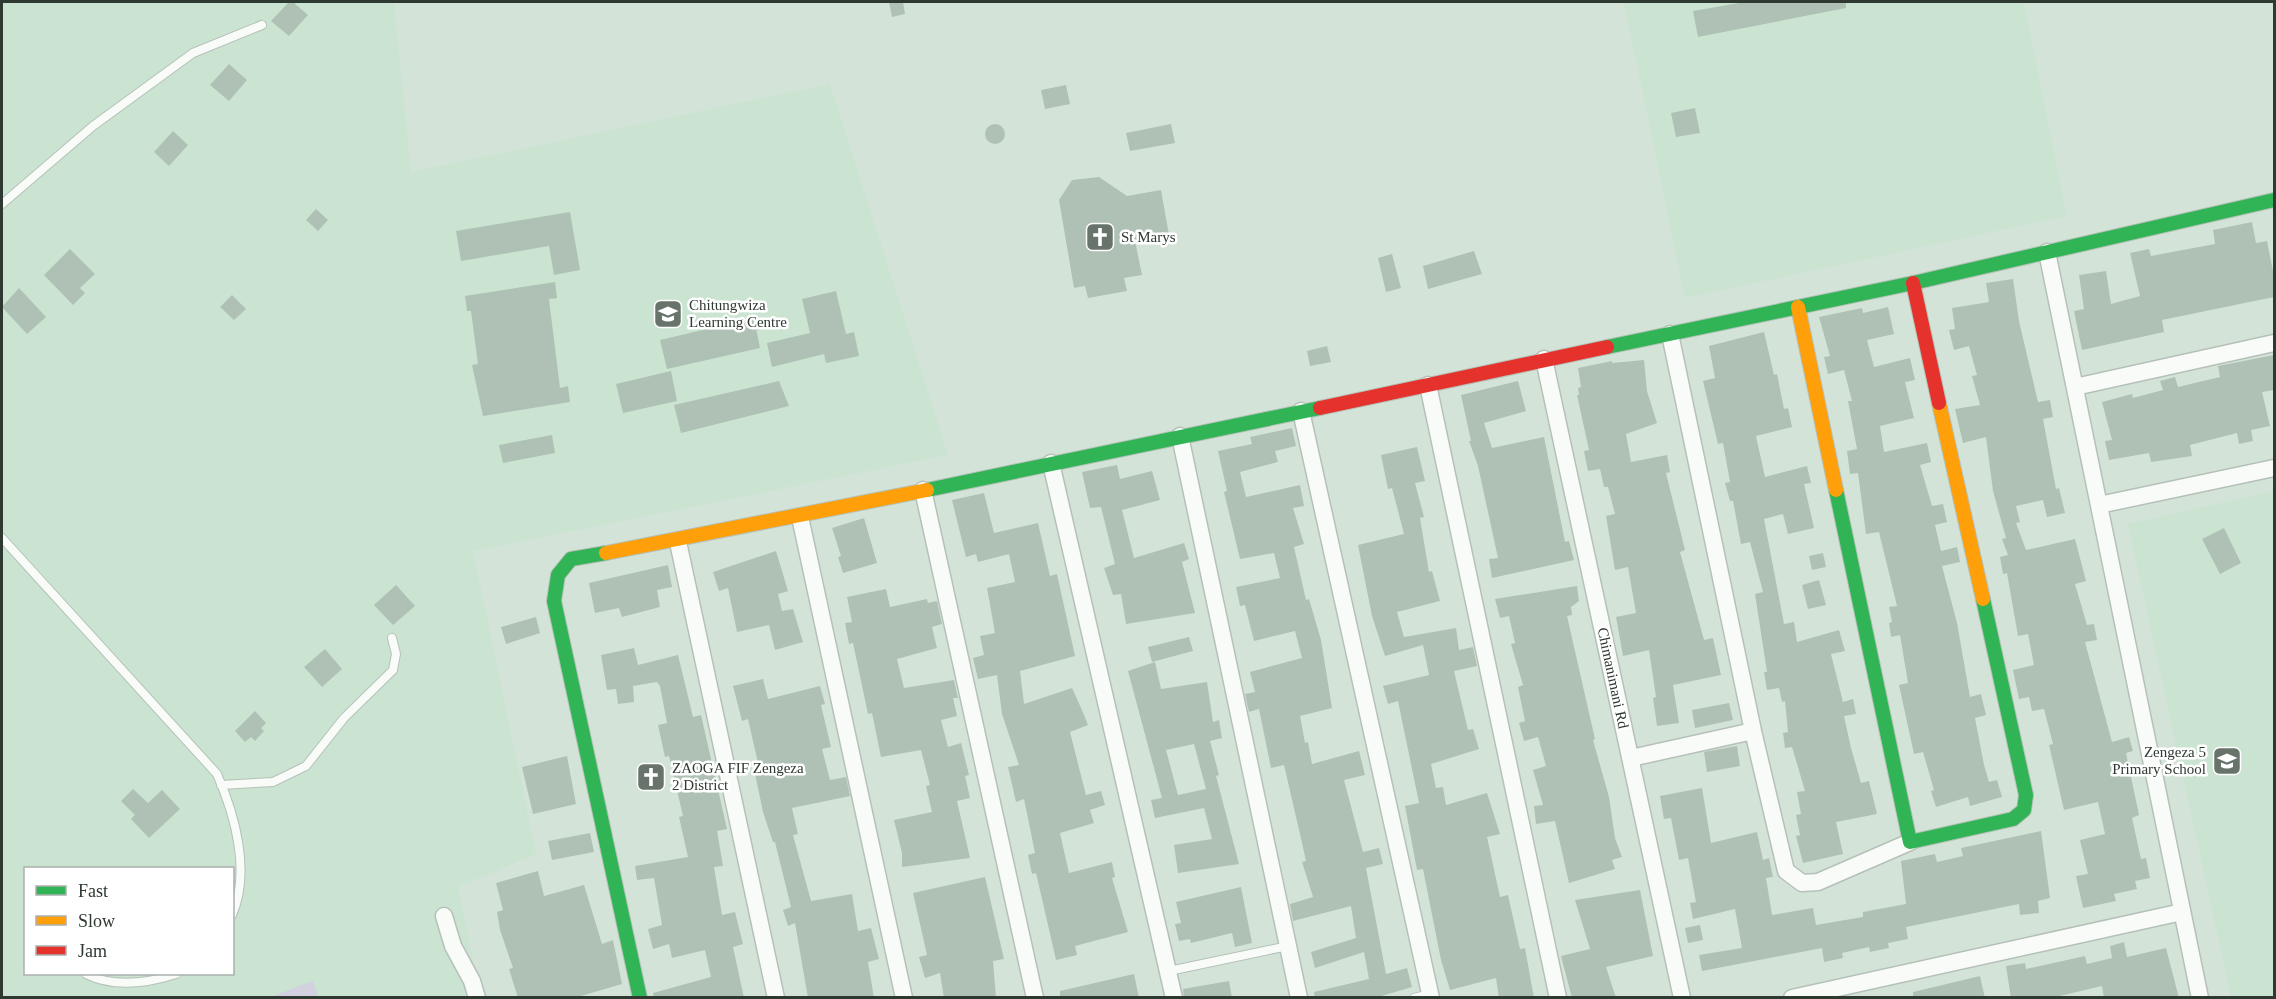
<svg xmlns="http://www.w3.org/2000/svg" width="2276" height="999" font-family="'Times New Roman',serif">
  <rect width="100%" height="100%" fill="#d4e3d8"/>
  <path fill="#cae4d1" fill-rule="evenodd" d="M2,2h392l17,170 419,-88 118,371 -475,96 63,303 -78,33 23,110 -479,1zM26,868h206v106h-206z
    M1624,2h400l43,214 -382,82z
    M2274,491v506h-43l-103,-473z"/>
  <path fill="#d3d0e0" d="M312,980l7,17h-48l41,-16z"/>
  <path fill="#afc1b4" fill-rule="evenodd" d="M289,2h4l15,13 -19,21 -18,-15z
    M889,2h14l2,12 -13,3z
    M1745,2h101v6l-148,29 -5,-26z
    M229,64l18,16 -18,21 -19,-16z
    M1066,85l4,19 -25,5 -4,-19z
    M1695,108l5,25 -24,4 -5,-24z
    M1171,124l4,19 -45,8 -4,-18z
    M985 134a10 10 0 1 1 20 0a10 10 0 1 1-20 0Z
    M173,131l15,14 -19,21 -15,-14z
    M1099,177l28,19 34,-6 8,45 -34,6 7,34 -18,3 3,13 -39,7 -3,-12 -11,2 -15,-88 13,-20z
    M316,209l12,11 -10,11 -12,-11z
    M570,212l10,58 -26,5 -5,-29 -88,15 -5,-30z
    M2252,222l4,21 11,-2 7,35v21l-112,23 2,12 -82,18 -8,-39 10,-2 -5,-34 27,-4 5,33 29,-8 -10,-43 19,-4 2,7 64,-12 -2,-14z
    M70,249l25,25 -15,14 5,5 -12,12 -29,-30z
    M1474,251l8,23 -54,15 -5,-23z
    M1392,254l9,34 -15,4 -8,-34z
    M2013,279l6,42 19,81 12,-2 3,17 -10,2 13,70 3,-1 6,25 -18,4 -4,-17 -27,6 4,16 -4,1 10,27 49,-11 11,42 -11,3 12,41 7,-1 3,16 -12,2 27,100 17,-5 4,14 -7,2 13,62 -7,3 9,41 5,-1 4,20 -15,3 2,8 -23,5 2,7 -33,7 -7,-32 12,-2 -8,-34 25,-6 -7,-32 -34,8 -15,-65 4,-1 -9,-35 -12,2 -3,-14 -10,2 -6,-29 21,-5 -6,-31 -10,2 -11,-63 -4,1 -3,-17 8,-2 -6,-16 4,-1 -13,-47 -7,-54 -23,6 -8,-34 25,-4 -8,-29 5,-1 -8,-29 -15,4 -5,-20 6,-1 -3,-21 37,-6 -3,-19z
    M555,282l2,16 -8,1 11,89 8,-2 2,16 -87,14 -11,-51 6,-1 -7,-53h-4l-2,-15z
    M19,288l27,29 -19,17 -25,-27z
    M836,291l10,43 8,-2 5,24 -33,7 -2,-9 -52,13 -5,-24 43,-10 -8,-34z
    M232,295l14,14 -12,11 -14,-13z
    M1888,307l6,27 -27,6 7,27 36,-9 5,22 -10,2 9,36 -34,8 4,26 43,-9 4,19 -11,3 12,41 11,-2 4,18 -12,3 6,26 16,-4 3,15 -18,4 15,57 13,74 11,-3 5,21 -11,3 9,47 5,17 8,-2 5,17 -32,9 -2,-9 -32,10 -5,-16 3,-1 -11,-38 -9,2 -15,-69 9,-2 -8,-48 -9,2 -2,-14 3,-1 -3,-15 8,-1 -18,-74 -13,2 -8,-61 -8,1 -3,-23 10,-2 -9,-48h4l-8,-31 -16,4 -4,-17 6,-1 -11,-39 43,-9 1,5z
    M754,318l6,30 -93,21 -7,-29z
    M1764,332l10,43 3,-1 7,35 4,-1 4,19 -36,9 9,41 42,-11 4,17 -7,1 10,44 -26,6 -5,-20 -19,5 20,105 10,-2 3,20 42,-12 6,21 -14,3 12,48 10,-3 3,15 -12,2 7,32 10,35 8,-2 8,33 -41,8 7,32 -40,9 -7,-27 4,-1 -4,-20 5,-1 -4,-22 8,-1 -13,-44 -7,1 -2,-15 5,-1 -3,-31 -3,1 -3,-14 -12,2 -3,-18h3l-12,-78 8,-2 -13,-50 -9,2 -8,-43h-3l-5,-18 5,-1 -7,-39 -5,1 -15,-63 12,-3 -6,-32z
    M1327,346l4,16 -21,4 -3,-15z
    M2274,355v35l-12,2 8,34 -19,4 2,11 -14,3 -2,-11 -47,12 2,11 -41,6 -2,-9 -40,7 -4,-19 7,-1 -10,-38 30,-8 1,4 30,-8 -3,-9 15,-4 3,10 42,-10 -2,-11z
    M1644,360l3,31 10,32 -31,11 5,28 36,-7 3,17 -4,1 19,77 -5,2 24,88 9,-2 8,37 -48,10 6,38 -22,3 -4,-28 3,-1 -7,-47 -26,6 -7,-39 20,-4 -8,-46 -13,3 -9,-54 9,-2 -7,-27h-4l-4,-18 -12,2 -4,-20 5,-1 -12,-55h2l-1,-7 3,-1 -3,-19 34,-7v2z
    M671,371l6,30 -54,12 -7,-29z
    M779,381l10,25 -108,27 -7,-28z
    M1518,381l8,30 -42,12 8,25 52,-11 21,105 4,-1 5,19 -82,18 -3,-19 9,-1 -20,-92 -9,-25h2l-10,-46z
    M1292,428l4,18 -21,5 3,11 -38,10 6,25 54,-12 4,21 -11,2 11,36 -10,3 12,53 3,-1 12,41 11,68 -32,8 5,27 3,-1 4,22 47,-13 6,24 -21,5 19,72 16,-4 4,16 -17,4 20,106 21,-6 5,19 -37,11h-60l-1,-6 55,-13 -5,-27 -49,16 -4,-16 45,-14 -5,-32 -58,15 -3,-17 23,-7 -11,-35 4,-1 -6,-27 -16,-69 -13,3 -12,-59 -10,3 -4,-18 10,-2 -5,-20 52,-14 -7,-27 -41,10 -9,-36 -5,1 -4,-19 44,-9 -6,-25 -34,6 -16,-67 3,-1 -9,-40 34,-7 -2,-7z
    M552,435l3,18 -52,10 -4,-18z
    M1417,447l8,34 -10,2 9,34 -4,1 9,54 3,-1 8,30 -43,11 7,25 52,-9 3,22 14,-3 4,19 -23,5 14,59 5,-1 6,20 -48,15 5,24 7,-1 3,18 41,-12 13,41 -13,3 13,60 8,-2 12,54 5,-1 9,50h-35l-3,-20 -46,12 -9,-30 -18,-91 -6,1 -12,-64 14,-3 -21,-102 -10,3 -5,-18 46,-11 -6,-30 -38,11 -13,-40 -14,-71 46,-11 -12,-46 -4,1 -7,-34z
    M1117,465l3,14 32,-8 8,29 -38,10 12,48 50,-15 5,16 -7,3 13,51 -69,11 -5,-30 -8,1 -9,-27 11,-4 -14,-57 -11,1 -8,-36z
    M984,493l10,40 44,-10 12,53 7,-2 18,82 -55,15 4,33 48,-16 10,22 6,15 -18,7 3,12 13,51 15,-4 4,14 -15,5 4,13 -34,10 9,40 43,-11 3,15 -3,1 16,54 -53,14 2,9 -21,5 -20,-87 -4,1 -4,-19 7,-2 -11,-54 -8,3 -8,-35 11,-2 -17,-51 -5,-39 -19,4 -5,-21 11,-3 -4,-19 15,-3 -8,-45 28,-6 -6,-28 -31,8 -2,-8 -10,3 -14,-57z
    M864,518l13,45 -34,10 -5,-16 3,-1 -9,-28z
    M2224,528l17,35 -21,11 -18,-35z
    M776,551l12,40 -10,3 4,17 11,-2 10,33 -28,8 -6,-25 -32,7 -9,-44 -9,3 -6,-19z
    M1823,553l3,14 -14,3 -3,-14z
    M668,565l4,22 -15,3 3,17 -38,10 -3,-9 -24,5 -6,-30z
    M1819,580l7,25 -18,4 -6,-24z
    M396,585l19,21 -22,19 -19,-20z
    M1577,586l2,15 -8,6 1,8 -5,1 28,123 -2,1 16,57 6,41 7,19 -10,3 3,9 -46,14 -14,-62 -19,3 -2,-18 9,-1 -10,-35 13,-4 -8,-29 -14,4 -5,-18 6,-2 -7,-34 5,-2 -12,-41 4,-1 -6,-27 -9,2 -5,-19z
    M886,589l4,18 37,-8 1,4 9,-2 5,23 -10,3 5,21 -40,11 7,29 50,-8 4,18h-5l4,18 -16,4 7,27 13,-4 8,32 -4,1 5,22 -13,3 13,57 -68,9v-14l-8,-33 38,-8 -6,-26 4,-1 -9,-35 -40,7 -9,-44 -4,1 -15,-71 -4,1 -4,-21 7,-1 -5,-25z
    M536,617l4,16 -34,11 -5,-17z
    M1189,637l4,14 -41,11 -4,-15z
    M634,648l4,17 40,-10 15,62 8,-2 26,114 -10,2 6,35 -9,1 8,48 13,-3 8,32 -10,3 11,51h-90l-1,-5 58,-16 -6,-27 -33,8 -3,-14 -16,5 -5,-20 14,-4 -8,-47 -17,2 -2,-14 53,-9 -9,-40 4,-1 -14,-60 -4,1 -7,-32 9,-2 -7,-37 -3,-4 -24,4 1,16 -16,2 -2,-15 -9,1 -6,-35z
    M325,649l17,20 -20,18 -18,-20z
    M1155,662l6,27 46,-7 6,40 6,-2 3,18 -12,3 9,34 -3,1 23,88 -61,9 -4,-28 38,-6 -8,-31 -49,10 -4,-18 11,-2 -34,-127zM1194,744l12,45 -28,6 -12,-45z
    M763,679l5,20 52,-13 5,18 -4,1 10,42 -9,2 8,31 16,-3 4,19 -58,12 6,26 -5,1 18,66 41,-7 6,37 13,-3 8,31 -11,3 6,36h-66l-13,-75 -7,3 -5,-16 8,-3 -16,-65h-2l-10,-30 -10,-48 5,-1 -10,-44 -6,2 -9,-35z
    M1729,703l4,17 -38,8 -3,-18z
    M255,711l11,12 -5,5 3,3 -9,10 -4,-4 -6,5 -10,-11z
    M1737,746l3,20 -33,6 -3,-20z
    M567,756l9,48 -43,10 -11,-47z
    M1702,788l9,55 46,-11 6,28 6,-2 4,19 -7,1 6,37 41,-7 3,17 47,-8v-5l43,-8 -5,-43 34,-7 2,8 26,-6 -2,-8 80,-17 9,67 -12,3 1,12 -19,2 -1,-11 -113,23 2,12 -20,4 1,5 -19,4 -1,-5 -27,6 1,5 -19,4 -2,-14 -120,23 -3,-16 43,-7 -7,-39 -42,10 -3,-16 6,-1 -8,-44 -9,2 -8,-42 -7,1 -4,-23z
    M133,789l15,14 14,-13 18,19 -31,29 -18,-19 4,-4 -14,-14z
    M590,833l4,19 -42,8 -4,-19z
    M538,871l6,25 40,-11 18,59 11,-4 9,44 -48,14h-56l-9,-29 4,-1 -13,-38 -3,-18 6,-2 -7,-27z
    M985,877l19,82 -11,2 3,37h-52l-4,-25 -15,5 -6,-21 8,-2 -14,-62z
    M1241,887l11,56 -17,4 -3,-14 -41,10 -1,-4 -11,2 -4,-17 6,-1 -5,-21z
    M1640,890l13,66 -47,11 10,31h-44l-11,-42 29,-7 -15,-49z
    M1700,925l3,15 -15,3 -3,-15z
    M2124,942l3,15 39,-9 13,50h-75l-2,-12 -51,12h-40l-5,-32 19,-3 1,6 59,-13 2,8 25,-6 -2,-12z
    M1134,974l5,24h-79v-7z
    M1980,976l5,22h-72v-6z
    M1229,981l3,17h-48l-1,-9z"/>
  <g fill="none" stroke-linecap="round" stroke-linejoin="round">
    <g stroke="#b5c1b8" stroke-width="10">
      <path id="lane" d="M2,204l91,-78 100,-73 69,-28
        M2,538l215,236c18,41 34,98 15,141
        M221,785l52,-3 33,-16 38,-48 49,-48 3,-16 -4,-16
        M1169,971l119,-25
        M86,974c28,14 62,9 90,0
        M1414,998l16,-4"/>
    </g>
    <g stroke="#b5c1b8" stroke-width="19">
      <path id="street" d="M2047,252l153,746
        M1670,334l83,397 33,140 16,12 16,-1 92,-40
        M1544,359l138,639
        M1428,385l130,613
        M2075,387l199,-44
        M1301,411l130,587
        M1180,436l119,562
        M1051,463l123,535
        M923,490l112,508
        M2099,505l175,-37
        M800,517l104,481
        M678,542l98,456
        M1631,758l122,-27
        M444,916l9,30 19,35 5,17
        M1792,998l390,-86"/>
    </g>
    <g stroke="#b5c1b8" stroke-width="16">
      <path id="fast" d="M1607,347l306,-64 361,-83
        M927,490l393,-82
        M1836,490l74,352 103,-23 11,-9 2,-15 -43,-196
        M606,553l-35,6 -13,16 -4,26 86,397"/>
    </g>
    <g stroke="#b5c1b8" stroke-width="16">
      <path id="slow" d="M1798,307l38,183
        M1939,403l44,196
        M606,553l321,-63"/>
    </g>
    <g stroke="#b5c1b8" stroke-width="16">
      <path id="jam" d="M1913,283l26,120
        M1320,408l287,-61"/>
    </g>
    <use href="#lane" stroke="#f9fbf9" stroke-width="8"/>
    <use href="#street" stroke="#f9fbf9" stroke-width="16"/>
    <use href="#fast" stroke="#30b455" stroke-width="14"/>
    <use href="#slow" stroke="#ff9f0a" stroke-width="14"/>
    <use href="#jam" stroke="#e5322d" stroke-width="14"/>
  </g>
  <defs>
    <g id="church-square" transform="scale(1.5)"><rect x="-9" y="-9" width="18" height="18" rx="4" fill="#68746b" stroke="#fff"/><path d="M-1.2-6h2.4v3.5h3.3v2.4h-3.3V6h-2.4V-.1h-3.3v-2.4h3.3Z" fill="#fff"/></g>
    <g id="university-square" transform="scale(1.5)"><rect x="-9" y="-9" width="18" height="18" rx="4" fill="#68746b" stroke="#fff"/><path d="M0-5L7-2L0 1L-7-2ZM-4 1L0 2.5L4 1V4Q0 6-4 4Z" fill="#fff"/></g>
    <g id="school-square" transform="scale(1.5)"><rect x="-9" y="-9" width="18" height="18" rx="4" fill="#68746b" stroke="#fff"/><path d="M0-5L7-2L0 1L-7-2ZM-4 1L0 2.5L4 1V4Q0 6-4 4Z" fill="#fff"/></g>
  </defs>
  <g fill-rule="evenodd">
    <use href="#church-square" x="1100" y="237"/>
    <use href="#university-square" x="668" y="314"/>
    <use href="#school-square" x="2227" y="761"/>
    <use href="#church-square" x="651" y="777"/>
  </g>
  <g text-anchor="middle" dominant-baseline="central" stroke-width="5" stroke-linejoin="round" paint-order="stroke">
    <g font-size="15" fill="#2e3931" stroke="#fff" text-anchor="start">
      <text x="1121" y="237">St Marys</text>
      <text x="689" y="305">Chitungwiza<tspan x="689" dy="17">Learning Centre</tspan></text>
      <text x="2206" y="752" text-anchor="end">Zengeza 5<tspan x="2206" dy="17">Primary School</tspan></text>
      <text x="672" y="768">ZAOGA FIF Zengeza<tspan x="672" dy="17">2 District</tspan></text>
    </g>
    <g font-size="15" fill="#2e3931" stroke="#fff">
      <text transform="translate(1613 678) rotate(78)">Chimanimani Rd</text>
    </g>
  </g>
  <rect width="2276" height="999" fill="none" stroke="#2e3931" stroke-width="6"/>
  <rect x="24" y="867" width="210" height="108" fill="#ffffff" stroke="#abb0ad" stroke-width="1.5"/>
  <rect x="36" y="886" width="30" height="9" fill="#30b455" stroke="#abb0ad" stroke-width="1.5"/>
  <text x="78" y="897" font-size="18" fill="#2e3931">Fast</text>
  <rect x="36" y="916" width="30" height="9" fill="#ff9f0a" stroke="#abb0ad" stroke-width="1.5"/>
  <text x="78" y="927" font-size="18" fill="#2e3931">Slow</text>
  <rect x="36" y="946" width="30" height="9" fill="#e5322d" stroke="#abb0ad" stroke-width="1.5"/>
  <text x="78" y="957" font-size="18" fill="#2e3931">Jam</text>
</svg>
